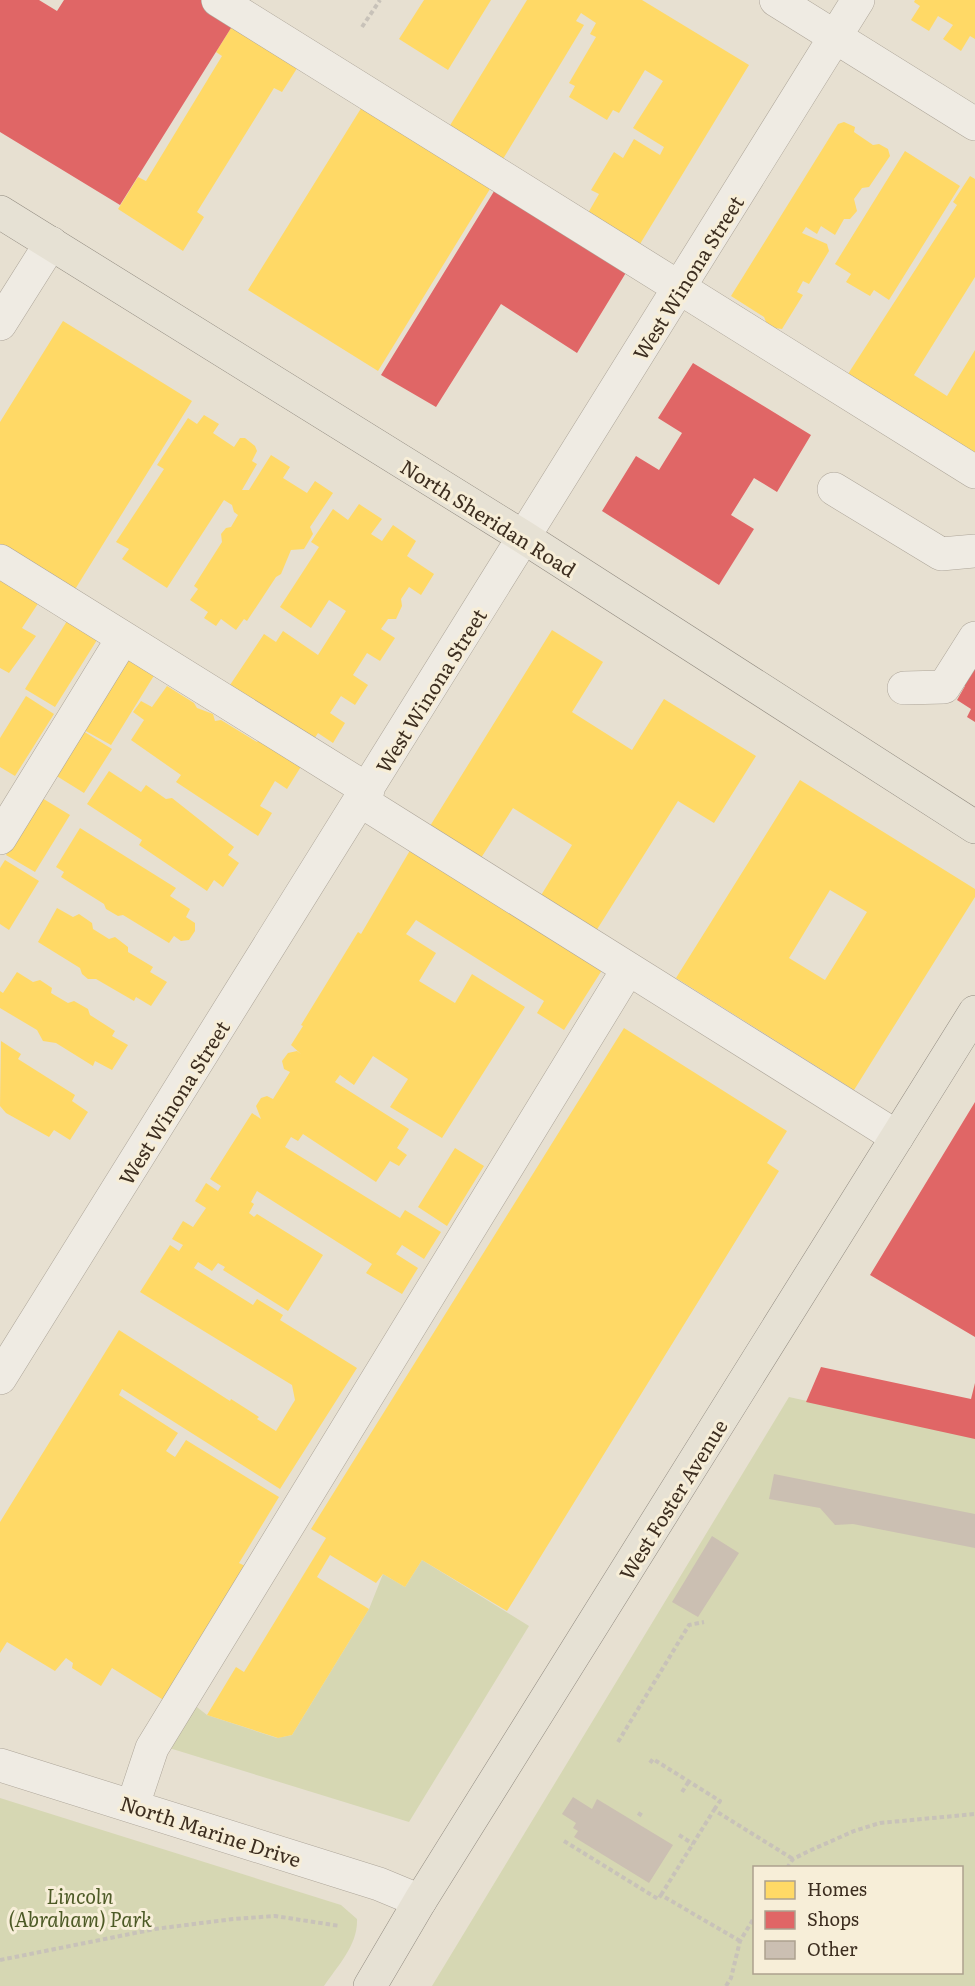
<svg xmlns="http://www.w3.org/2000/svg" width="975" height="1986" font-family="Literata,serif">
  <rect width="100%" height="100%" fill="#e7e0d1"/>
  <path fill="#d6d7b3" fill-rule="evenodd" d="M789,1397l186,41v548h-543zM754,1868h208v104h-208z
    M422,1560l107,66 -120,196 -243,-75 27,-43 14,11 70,23 15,-3 77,-126 14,-35 22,13z
    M0,1798l341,107 16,14c1,26 -19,46 -33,67h-324z"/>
  <path fill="#ffd966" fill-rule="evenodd" d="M424,0h67l-43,70 -49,-31z
    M527,0h115l107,65 -109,179 -52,-31 11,-19 -8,-4 23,-38 9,6 11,-19 26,16 4,-8 -31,-19 30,-47 -18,-11 -26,43 -6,-3 -6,10 -38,-23 6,-11 -6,-3 27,-46 -6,-3 6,-11 -15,-10 -5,8 8,4 -81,134 -54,-32z
    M915,0h60v39l-5,-3 -9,15 -18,-12 10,-14 -15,-9 -9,15 -18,-11 9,-14 -6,-4z
    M236,20l65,42 -19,30 -8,-4 -77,124 7,5 -21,34 -65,-42 20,-32 8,4 76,-125 -6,-4z
    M365,102l128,82 -115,187 -130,-81z
    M844,122l11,5 -1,5 19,13 6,-1 9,5 2,7 -21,31 -7,1 -8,11 3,12 -7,8h-6l-9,16 -14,-9 -4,8 -11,-7 -4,6 25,11 2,7 -20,33 -6,-3 -6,11 6,3 -21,34 -7,-1 -8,-4 -3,-7 -33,-21 107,-172z
    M905,151l55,35 -71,114 -15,-10 -4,6 -24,-14 5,-8 -16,-10z
    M970,176l5,3v98l-61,98 33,21 28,-46v104l-127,-80 109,-169 -4,-3z
    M63,321l129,80 -118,190 -74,-46v-123z
    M204,415l15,9 -6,9 21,14 6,-9h5l10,8 2,5 -5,10 5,3 -15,26h7l22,-35 19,12 -7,11 24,15 8,-12 18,12 -23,34 3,7 -9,15 -13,1 -10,24 -5,3 -29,44 -3,-2 -8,11 -15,-11 -5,7 -12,-8 4,-6 -18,-12 8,-11 -4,-3 28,-44 -1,-8 5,-6 5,-1 7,-12 -4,-3 -2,-7 -8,-5 -57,88 -45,-29 7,-10 -13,-7 48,-73 -7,-4 31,-47 9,6z
    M359,504l23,15 -11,15 11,7 11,-16 23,16 -9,15 27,18 -13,21 -12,-8 -8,12 1,7 -6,13h-8l-7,10 14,9 -15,23 -13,-8 -14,22 15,10 -13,20 -14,-9 -11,17 15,10 -12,20 -15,-10 -4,6 -84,-54 34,-51 12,8 7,-11 35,24 28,-44 -17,-11 -18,28 -31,-21 39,-60 -8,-5 22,-33 15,11z
    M0,578l39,24 -17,26 14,8 -27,37 -9,-5z
    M67,621l30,19 -42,67 -30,-18z
    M552,630l51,32 -31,50 60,38 32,-51 92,57 -42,67 -36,-22 -82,130 -56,-34 32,-52 -59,-37 -32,50 -51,-32z
    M128,658l27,16 -44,71 -27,-15z
    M167,686l27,17 3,5 16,6 2,7 6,-1 36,22 2,-3 43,26 -15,24 -12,-8 -15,25 12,7 -14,23 -82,-54 5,-7 -50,-35 13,-20 -11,-8 8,-11 11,6z
    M26,696l28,18 -39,62 -15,-9v-29z
    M83,731l29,18 -28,44 -29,-18z
    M109,771l32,21 5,-7 20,14 6,-1 62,49 -6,8 11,8 -16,24 -9,-7 -7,11 -68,-46 3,-5 -55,-36z
    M800,780l175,109v8l-121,193 -178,-112zM830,890l37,22 -42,68 -36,-22z
    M42,798l28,17 -35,57 -29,-17z
    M80,828l96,60 -6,8 20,13 -4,8 9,6v8l-6,9 -8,1 -7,-5 -5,7 -46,-28 -5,1 -12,-7 -2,-5 -43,-27 3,-5 -8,-5z
    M412,847l192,120 -40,63 -27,-17 7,-12 -128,-81 -10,14 30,19 -17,28 36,22 17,-29 53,33 -83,131 -52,-31 18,-28 -35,-23 -19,29 -14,-10 -5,7 74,47 -12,19 10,7 -8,11 -9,-5 -14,21 -73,-48 -5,7 -7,-4 -6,10 115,71 5,-8 36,22 -17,27 -22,-14 -6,9 22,14 -16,26 -36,-21 6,-9 -115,-73 -6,11 3,2 -5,9 5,4 3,-3 66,41 -35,56 -65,-41 2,-3 -7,-4 -6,8 -14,-9 -4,6 59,37 4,-6 26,16 -3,5 77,48 -77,121 -158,-100 -3,6 59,38 -12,18 9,6 11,-17 93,57 -40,66 14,7 -83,134 -58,-36 -11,18 -29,-18 1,-5 -7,-5 -11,13 -48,-29 -7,11v-131l119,-192 111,71 1,-2 28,18 -2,2 19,12 19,-31 -3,-15 -152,-93 30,-47 9,6 4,-6 -11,-6 11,-18 10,6 13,-19 -11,-7 11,-18 12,8 3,-5 -11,-7 42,-66 9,6 -5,-13 5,-8 6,-2 6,3 17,-27 -6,-3 -2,-8 6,-8 9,-2 4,3 -10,-9 12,-19 -2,-1 57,-93 3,2z
    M5,860l34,21 -30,49 -9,-6v-56z
    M57,908l16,9 6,-3 13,9 1,6 16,10 6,-2 13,10v5l25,15 -3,5 17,10 -16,24 -15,-9 -2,4 -38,-22h-8l-6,-5 -2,-6 -42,-26z
    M17,972l16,10 7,-2 12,8 -1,5 17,10 6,-2 14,8 2,6 25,16 -3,5 16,9 -16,25 -17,-9 -2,5 -37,-23 -13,-2 -6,-11 -37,-22v-17l3,2z
    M624,1028l163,103 -20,32 12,8 -272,440 -85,-51 -17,27 -22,-13 -7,9 -46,-28 -13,22 52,32 -77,126 -14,3 -71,-23 29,-48 8,5 82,-134 -15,-9z
    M1,1041l20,13 -3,5 57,36 -3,6 16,11 -18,28 -16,-10 -5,7 -43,-24 -6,-7z
    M455,1148l29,18 -37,60 -29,-19z"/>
  <path fill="#e06666" d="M0,0h39l18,11 7,-11h139l33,20 -116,185 -120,-73z
    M496,188l131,83 -50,82 -76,-49 -65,103 -55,-32z
    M693,363l118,72 -34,57 -23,-14 -23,37 23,14 -35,56 -117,-74 34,-55 23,14 23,-37 -24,-15z
    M975,660v62l-8,-5 4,-8 -14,-9 8,-14 -4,-2z
    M975,1102v235l-105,-62z
    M821,1367l150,32 4,-16v56l-169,-37z"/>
  <path fill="#cbbfb2" d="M774,1474l201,40v34l-122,-24 -18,1 -15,-17 -51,-9z
    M712,1536l27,17 -41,64 -26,-15z
    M573,1797l19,12 5,-10 76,46 -24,38 -75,-46 4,-6 -5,-3 3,-5 -14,-9z"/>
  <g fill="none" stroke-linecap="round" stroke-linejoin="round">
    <g stroke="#ada599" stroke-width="34">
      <path id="minor" d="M218,0l757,472
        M776,0l199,124
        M0,324l51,-81
        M834,489l107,65 34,-3
        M0,561l368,229
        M904,688l40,-1 31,-49
        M361,801l536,336
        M0,838l123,-200
        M0,1378l858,-1378
        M0,1765l379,119 41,17
        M133,1805l19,-57 476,-779"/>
    </g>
    <g stroke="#928b80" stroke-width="34">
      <path id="major" d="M0,212l525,326 450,289
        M370,1986l50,-85 555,-889"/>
    </g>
    <path stroke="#c8c2b9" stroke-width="4" stroke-dasharray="4.5 3" stroke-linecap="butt" d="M362,27l18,-27
      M618,1742l71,-117 15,-3
      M650,1763l3,-4 67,42 -6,9
      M682,1792l7,-11
      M638,1813l6,4
      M679,1835l14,9
      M564,1841l94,58 3,-4 79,46
      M787,1868l6,-9 16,-8 45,-20 26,-8 95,-9
      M661,1895l53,-85 79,49
      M0,1960l155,-31 78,-10 42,-3 65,10
      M726,1986l5,-8 9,-37 14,-23"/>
    <use href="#minor" stroke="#efebe3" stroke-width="33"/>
    <use href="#major" stroke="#e6e1d4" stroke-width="33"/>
  </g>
  <g text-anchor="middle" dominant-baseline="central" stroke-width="6" stroke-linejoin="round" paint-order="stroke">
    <g font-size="20" fill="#3d2e20" stroke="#f7eed8">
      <text transform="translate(687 277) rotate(-58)">West Winona Street</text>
      <text transform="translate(489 517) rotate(32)">North Sheridan Road</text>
      <text transform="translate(430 690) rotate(-58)">West Winona Street</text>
      <text transform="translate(173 1102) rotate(-58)">West Winona Street</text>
      <text transform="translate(672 1499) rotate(-58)">West Foster Avenue</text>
      <text transform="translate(211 1830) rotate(18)">North Marine Drive</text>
    </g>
    <g font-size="20" font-style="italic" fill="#4d5a26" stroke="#f7eed8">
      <text x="80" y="1895">Lincoln<tspan x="80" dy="23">(Abraham) Park</tspan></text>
    </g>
  </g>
  <rect x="753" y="1866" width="210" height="108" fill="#f7eed8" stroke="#ada18e" stroke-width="1.5"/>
  <rect x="765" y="1881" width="30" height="18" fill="#ffd966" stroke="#ada18e" stroke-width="1.5"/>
  <text x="807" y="1896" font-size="18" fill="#3d2e20">Homes</text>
  <rect x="765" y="1911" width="30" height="18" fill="#e06666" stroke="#ada18e" stroke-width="1.5"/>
  <text x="807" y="1926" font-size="18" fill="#3d2e20">Shops</text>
  <rect x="765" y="1941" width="30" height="18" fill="#cbbfb2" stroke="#ada18e" stroke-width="1.5"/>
  <text x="807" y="1956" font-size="18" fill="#3d2e20">Other</text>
</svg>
